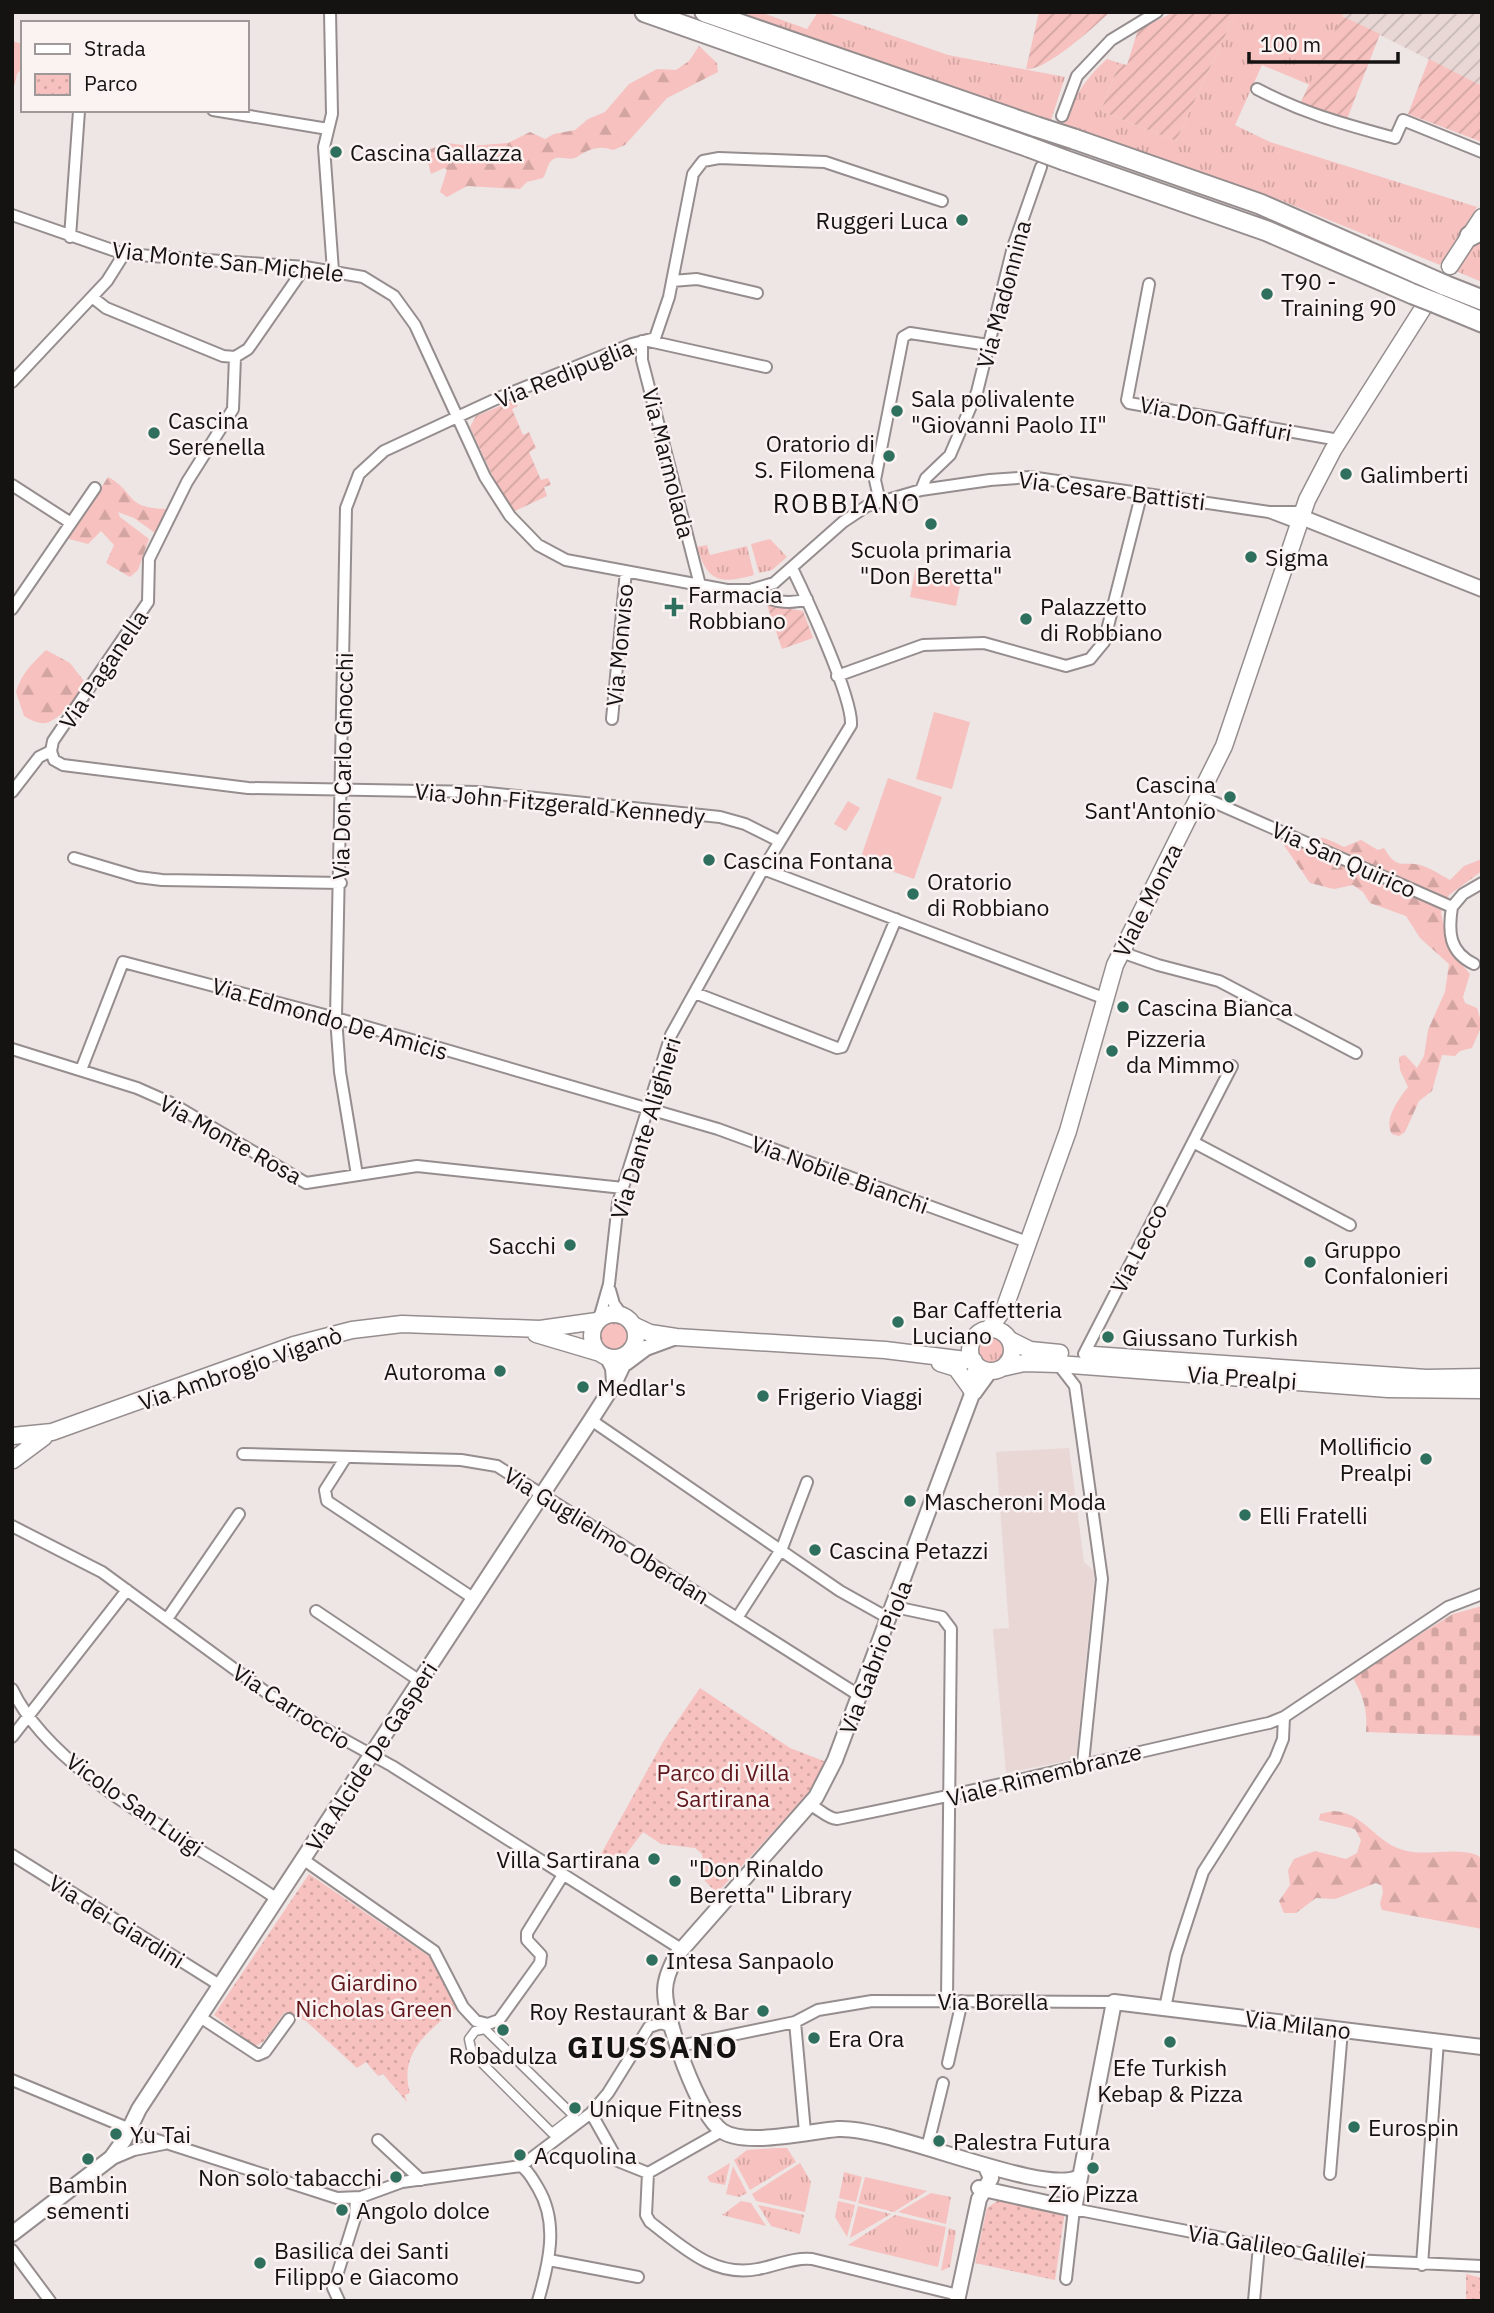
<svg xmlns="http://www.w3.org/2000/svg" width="1494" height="2313" font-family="'IBM Plex Sans',sans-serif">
  <defs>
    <pattern id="industrial-furrows" width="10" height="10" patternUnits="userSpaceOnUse" patternTransform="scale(1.75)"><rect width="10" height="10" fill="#e8d7d5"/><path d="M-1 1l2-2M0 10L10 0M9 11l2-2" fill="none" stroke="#c6b8b6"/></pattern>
    <pattern id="grass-tufts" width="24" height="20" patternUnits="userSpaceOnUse" patternTransform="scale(1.75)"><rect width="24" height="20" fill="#f6c1be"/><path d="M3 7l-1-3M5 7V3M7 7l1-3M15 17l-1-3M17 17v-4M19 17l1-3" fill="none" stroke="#d2a5a2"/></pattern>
    <pattern id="forest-firs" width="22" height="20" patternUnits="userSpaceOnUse" patternTransform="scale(1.75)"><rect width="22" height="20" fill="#f6c1be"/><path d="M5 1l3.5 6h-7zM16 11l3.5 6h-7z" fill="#d2a5a2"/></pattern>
    <pattern id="cemetery-stones" width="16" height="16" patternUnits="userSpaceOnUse" patternTransform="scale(1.75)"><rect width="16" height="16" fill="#f6c1be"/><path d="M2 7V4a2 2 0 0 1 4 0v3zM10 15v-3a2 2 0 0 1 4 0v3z" fill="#d2a5a2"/></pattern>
    <pattern id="park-dots" width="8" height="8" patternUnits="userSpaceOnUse" patternTransform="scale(1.75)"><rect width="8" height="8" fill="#f6c1be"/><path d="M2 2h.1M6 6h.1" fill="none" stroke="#d2a5a2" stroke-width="1.8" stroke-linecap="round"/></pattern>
    <pattern id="garden-furrows" width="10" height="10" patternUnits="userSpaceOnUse" patternTransform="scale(1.75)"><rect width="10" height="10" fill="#f6c1be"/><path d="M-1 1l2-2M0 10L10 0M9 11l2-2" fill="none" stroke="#d2a5a2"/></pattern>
  </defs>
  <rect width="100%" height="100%" fill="#eee5e5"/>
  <path fill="#e8d7d5" d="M1069,1448l15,114 11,10 -19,187 -70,14 -13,-144 16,-1 -13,-176z"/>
  <path fill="url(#industrial-furrows)" d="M1344,12h138v74l-140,-70z"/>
  <path fill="url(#grass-tufts)" d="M734,12h26l47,17 11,-17h6l124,43 117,22 -14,43z
    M1236,12h108l-34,73 -48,-20 -27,60 35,17 207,65 -37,58 -170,-69 -207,-71c11,-28 22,-46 44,-66l12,4 -18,48 75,30z
    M1482,237v45l-24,-10 7,-17z
    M770,539l17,18 -15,13 -13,3 -8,-29z
    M707,545l3,10 37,-9 7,29c-34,9 -46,8 -57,-28z
    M598 1336a16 16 0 1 1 32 0a16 16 0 1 1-32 0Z
    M975 1350a17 17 0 1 1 34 0a17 17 0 1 1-34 0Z
    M776,2148h11l9,14 -46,28 -16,-30 13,-10z
    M730,2163l-5,22 -15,-3 -3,-5z
    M800,2163l11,19 -6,30 -49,-11 -4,-7z
    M733,2166l14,27 -8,4 -13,-3z
    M844,2172l18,5 -6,25 -17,-4z
    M865,2177l62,14 -33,21 -36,-9z
    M931,2193l20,4 -5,27 -48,-12z
    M741,2201l10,2 15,23 -44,-11z
    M838,2201l17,4 -8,32 -12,-20z
    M758,2205l46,10 -4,19 -29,-8z
    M858,2206l33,8 -41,24z
    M895,2215l51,12 -8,40 -90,-22z
    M949,2228l7,3 -6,36 -9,4z"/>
  <path fill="url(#forest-firs)" d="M12,41l11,3v23l-6,7 -5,21z
    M699,46l18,17 1,9 -51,26 -42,47 -12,5c-14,-5 -24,-1 -36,7 -8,5 -20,-4 -27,5 -3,5 -4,12 -7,16l-16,4 -7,7 -53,-3 -20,11 -7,-5 7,-22 -3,-2 -13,6 -5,-19 2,-5 19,-7 23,3 38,-3 22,-11 15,7 9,-5 21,-4 13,-11 17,-7 24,-28 28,-15 19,1 13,-9z
    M108,477c28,15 16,31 58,32l-11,24 -21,-15 -16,-6 2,5 29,22 -11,31 -8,7 -24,-14 8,-18 -13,-14 -13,13 -19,-5 -4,-5 6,-11h8z
    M46,650l24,13 14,18c-2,13 -24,39 -38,42 -7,1 -16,-3 -22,-7l-8,-24c7,-21 16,-28 30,-42z
    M1282,829h7l13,11c17,-6 26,-1 42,7l17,-7 17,10 6,-2c15,25 19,11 39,18 9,3 18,9 27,14l14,-14 18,-7v12l-33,24 -8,17 7,36 22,26 -7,23 2,6 12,5 5,17 -10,23 -12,3 -5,5 -13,-1 -10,36 -13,10 -14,31 -6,4 -7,-2c-9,-15 7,-35 16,-47l-8,-17 -1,-13 6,-2 12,13 7,-12 4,-26 17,-38 4,-28 -29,-26 -14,-22 -36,-13 -7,-11 -10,-7 -19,4 -24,-6 -29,-42z
    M1333,1811c32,1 43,34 74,40 23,5 48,-4 70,4l5,4v70l-100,-19 -2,-6 3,-12 -1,-6 -6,-3 -41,16 -19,-1 -20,15h-12l-5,-12 11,-16 -2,-15 6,-11 21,-8 31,8 11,-6 4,-13 -6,-11 -36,-9 1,-6z"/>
  <path fill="url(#cemetery-stones)" d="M1482,1606v130l-116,-4c2,-22 -3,-37 -14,-56l101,-62z"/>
  <path fill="url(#park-dots)" d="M700,1688l90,60 36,14 -11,24 -98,107 -12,-12 -3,-27 -7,-6 -34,-4 -18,-12 -20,26 -8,-2 -6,3 -8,-5 62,-112z
    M309,1874l121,83 27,51c-28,22 -59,45 -47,85l-5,2 2,7 -24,-28 -5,2 -12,-14 -9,6 -51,-47 -21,-9 -22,30 -8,4 -41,-31z
    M1000,2199l65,12 -10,69 -80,-17 12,-55z
    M1466,2274l16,4v23h-16z"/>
  <path fill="url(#garden-furrows)" d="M1039,12h71c-15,14 -65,60 -84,57z
    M1174,12h62l-60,129 -75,-30 18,-48 8,2 11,-35z
    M1342,16l38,18 -33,85h-4l-44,-13z
    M1429,59l53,27v56l-74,-28z
    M515,400l3,6 -6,3 11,26 6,-3 7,16 -7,4 12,28 7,-2 3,7 -7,2 3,9 -32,15 -16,-21 -29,-63 6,-11z
    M767,605l36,6 10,27 -31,11z"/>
  <path fill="#f6c1be" d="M916,567l46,9 -6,30 -46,-9z
    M934,712l36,10 -18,67 -36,-10z
    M888,778l54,19 -28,82 -54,-19z
    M848,801l12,7 -14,23 -12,-7z"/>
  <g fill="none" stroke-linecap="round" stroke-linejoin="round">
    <g stroke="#968e8e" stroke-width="11">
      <path id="pedestrian" d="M485,2029l89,87 -22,17 -80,-80 -3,-14 6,-8z"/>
    </g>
    <g stroke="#968e8e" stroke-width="14">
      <path id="minor" d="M330,12l2,102 -8,33 9,124
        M1257,89c48,25 87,35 138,49l8,-18 79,32
        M213,110l115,19
        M1062,116l15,-40 34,-36 46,-28
        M12,215l112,39 181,13 58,10 31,19 21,29 70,152 25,39 28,29 28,15 161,30h23l24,-7 69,-61 24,-16 54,-16 69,-10 40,-3 239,35h33
        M70,237l9,-126
        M672,281l25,-2 60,14
        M1149,284l-22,116 2,3 210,37
        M92,297l14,11 117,48 12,1 13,-8 57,-82
        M642,341v19l58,225
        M649,341l117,26
        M12,382l95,-101 17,-27
        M12,485l59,38
        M921,490l5,-12 24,-23 27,-63 36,-145 28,-80
        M880,502l-5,-22 28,-143 7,-4 78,12
        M1269,512l29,11
        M753,589c13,13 37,16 54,10
        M12,609l83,-121
        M837,676l86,-31 61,-2 82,23 24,-7 14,-17 38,-150
        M612,719l14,-148
        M51,751l3,9 9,5 185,23 231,4 241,25 25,7 34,17
        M51,751l2,-10 95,-139 1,-43 38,-77 46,-73 2,-52
        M12,792l27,-35 12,-6
        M1200,796l252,111
        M74,858l64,19 24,3 179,3
        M763,869l343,130
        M1452,907c-4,25 -3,45 22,57
        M1452,907l11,-13 19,-11
        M1121,952l37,13 61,16 137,72
        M695,993l142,55 5,-1 54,-128
        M12,1049l125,39 34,15 135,80 111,-17 206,22
        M81,1070l42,-108 213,56 382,111 312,114
        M1193,1142l157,83
        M357,1175l-17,-103 -4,-54 10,-510 13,-34 25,-23 112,-52 136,-55 23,-6 14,-41 24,-123 10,-13 16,-3 106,4 117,39
        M610,1290l4,14 8,11
        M599,1319l10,-35 9,-81 53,-168 92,-166 88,-144c2,-27 -45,-128 -59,-157
        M1084,1354l148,-288
        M1058,1364l17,22 27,193 -19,184
        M591,1420l249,171 50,28
        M243,1454l218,6 36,6 363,230
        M346,1457l-21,33 2,11 146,97
        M12,1526l90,46 187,137 103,57 289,183
        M895,1607l47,10 9,12 -4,371
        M316,1611l104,70
        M737,1618l45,-70 25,-66
        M167,1619l72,-105
        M12,1689c42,89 185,154 265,210
        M12,1737l115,-147
        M808,1805c11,2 17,13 29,14 145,-28 288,-65 432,-96l15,-6 164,-110 34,-13
        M12,1855l209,131
        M304,1860l130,91 29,56 13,14 12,3 11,-4 41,-57 1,-8 -14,-15v-7l36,-58
        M1165,2008l11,-53 27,-83 72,-113 8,-20 1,-22
        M200,2017l58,38 7,-3 24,-33
        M795,2022l10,110
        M679,2046l116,-24 23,-12 54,-9 242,1
        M948,2063l14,-62
        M12,2080l142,59 183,59 24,-1 41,-15 119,-16c8,5 12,14 17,22 21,35 11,75 0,113
        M591,2113l27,48 30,12 74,-42
        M378,2140l43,40
        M927,2148l16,-65
        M110,2160l24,-10 30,-6
        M521,2166l70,-53 17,-20 41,-66 12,-4 11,4
        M648,2173l-2,42 4,7c33,25 64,56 108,47 17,-3 36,-12 54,-10l146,36
        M1330,2174l12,-144
        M12,2250l38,51
        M549,2260l89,17
        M1422,2265l16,-224
        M1066,2279l8,-70 256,50 152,7
        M339,2301l-6,-13 22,-70 1,-20
        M1254,2301l5,-55"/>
    </g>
    <g stroke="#968e8e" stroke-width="18">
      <path id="tertiary" d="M1301,517l181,72
        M607,1356l6,12 1,14
        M626,1363l20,-15 30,-11
        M976,1364l-5,33 -136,363 -19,37 -140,159c-5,11 -11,22 -11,35 0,29 33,123 57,140 23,16 89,0 116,-2 53,-3 205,68 241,48
        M974,1393l16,-22
        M979,2188l95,21 40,-207 368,45
        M12,2234l99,-76 13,-18 15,-31 452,-689 23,-36 16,-34
        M957,2301l22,-102 12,-21 -5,-11"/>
    </g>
    <g stroke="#968e8e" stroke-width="19">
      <path id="secondary" d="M1450,266l32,-49
        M592 1336a22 22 0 1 1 44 0a22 22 0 1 1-44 0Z
        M633,1325l17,8 26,4 209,13 89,11
        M989,1329l16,-22 63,-176 47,-166 109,-219 83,-246 26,-50 92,-145
        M970 1350a21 21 0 1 1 42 0a21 21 0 1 1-42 0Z
        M536,1334l64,19
        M1010,1340l20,10 30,3
        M1093,1355l333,23 56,-1
        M940,1363l16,5 16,22
        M1002,1368l22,-5 34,1 330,25 94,1
        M12,1436l40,-4 242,-87 58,-15 50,-6 138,5 57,-8
        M13,1460l31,-23"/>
    </g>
    <g stroke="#968e8e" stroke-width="23">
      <path id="trunk" d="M645,12l384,135
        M705,12l332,115
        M1074,139l186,65 159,70
        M1064,160l203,71 146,63
        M1470,236l12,-6
        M1444,285l38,15
        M1436,303l46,19"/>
    </g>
    <use href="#pedestrian" stroke="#fff" stroke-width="8"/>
    <use href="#minor" stroke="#fff" stroke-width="10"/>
    <use href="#tertiary" stroke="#fff" stroke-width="14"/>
    <use href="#secondary" stroke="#fff" stroke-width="16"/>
    <use href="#trunk" stroke="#fff" stroke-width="19"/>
    <g stroke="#968e8e" stroke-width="23" stroke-linecap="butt">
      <path id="trunk-bridge" d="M1037,127l37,12
        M1029,147l35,13
        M1419,274l25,11
        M1413,294l23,9"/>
    </g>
    <use href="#trunk-bridge" stroke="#fff" stroke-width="19"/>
  </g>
  <g fill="#2f6f5d" stroke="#fbf2f2" stroke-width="2.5">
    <circle cx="336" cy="152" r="7"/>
    <circle cx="962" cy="220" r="7"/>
    <circle cx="1267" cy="294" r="7"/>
    <circle cx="897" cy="411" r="7"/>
    <circle cx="154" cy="433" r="7"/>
    <circle cx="889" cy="456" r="7"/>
    <circle cx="1346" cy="474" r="7"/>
    <circle cx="931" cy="524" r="7"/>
    <circle cx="1251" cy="557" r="7"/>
    <path d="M670.5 596.5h7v7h7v7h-7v7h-7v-7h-7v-7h7z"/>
    <circle cx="1026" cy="619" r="7"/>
    <circle cx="1230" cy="797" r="7"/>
    <circle cx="709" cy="860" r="7"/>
    <circle cx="913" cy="894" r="7"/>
    <circle cx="1123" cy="1007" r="7"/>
    <circle cx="1112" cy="1051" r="7"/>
    <circle cx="570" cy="1245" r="7"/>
    <circle cx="1310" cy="1262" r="7"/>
    <circle cx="898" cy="1322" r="7"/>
    <circle cx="1108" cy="1337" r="7"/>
    <circle cx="500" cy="1371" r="7"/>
    <circle cx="583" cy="1387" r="7"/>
    <circle cx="763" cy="1396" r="7"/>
    <circle cx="1426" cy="1459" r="7"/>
    <circle cx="910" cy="1501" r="7"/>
    <circle cx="1245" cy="1515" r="7"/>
    <circle cx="815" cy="1550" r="7"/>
    <circle cx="654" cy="1859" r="7"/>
    <circle cx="675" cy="1881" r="7"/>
    <circle cx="652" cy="1960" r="7"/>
    <circle cx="763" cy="2011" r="7"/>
    <circle cx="503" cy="2030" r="7"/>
    <circle cx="814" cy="2038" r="7"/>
    <circle cx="1170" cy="2042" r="7"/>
    <circle cx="575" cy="2108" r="7"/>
    <circle cx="1354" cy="2127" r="7"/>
    <circle cx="116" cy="2134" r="7"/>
    <circle cx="939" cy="2141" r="7"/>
    <circle cx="520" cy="2155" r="7"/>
    <circle cx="88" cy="2159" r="7"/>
    <circle cx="1093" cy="2168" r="7"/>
    <circle cx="396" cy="2177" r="7"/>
    <circle cx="342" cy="2210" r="7"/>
    <circle cx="260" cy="2263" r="7"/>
  </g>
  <g text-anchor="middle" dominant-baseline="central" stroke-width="5" stroke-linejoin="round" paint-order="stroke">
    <g font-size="23" fill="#151212" stroke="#fbf2f2" text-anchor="start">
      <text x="350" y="152">Cascina Gallazza</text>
      <text x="948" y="220" text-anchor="end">Ruggeri Luca</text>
      <text x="1281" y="281">T90 -<tspan x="1281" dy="26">Training 90</tspan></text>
      <text x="911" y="398">Sala polivalente<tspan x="911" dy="26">"Giovanni Paolo II"</tspan></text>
      <text x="168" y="420">Cascina<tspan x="168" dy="26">Serenella</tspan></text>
      <text x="875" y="443" text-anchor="end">Oratorio di<tspan x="875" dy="26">S. Filomena</tspan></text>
      <text x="1360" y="474">Galimberti</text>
      <text x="931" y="549" text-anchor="middle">Scuola primaria<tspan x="931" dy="26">"Don Beretta"</tspan></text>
      <text x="1265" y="557">Sigma</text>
      <text x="688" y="594">Farmacia<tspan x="688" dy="26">Robbiano</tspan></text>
      <text x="1040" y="606">Palazzetto<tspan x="1040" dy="26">di Robbiano</tspan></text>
      <text x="1216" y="784" text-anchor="end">Cascina<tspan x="1216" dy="26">Sant'Antonio</tspan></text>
      <text x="723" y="860">Cascina Fontana</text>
      <text x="927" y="881">Oratorio<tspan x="927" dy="26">di Robbiano</tspan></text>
      <text x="1137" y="1007">Cascina Bianca</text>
      <text x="1126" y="1038">Pizzeria<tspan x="1126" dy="26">da Mimmo</tspan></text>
      <text x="556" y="1245" text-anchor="end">Sacchi</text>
      <text x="1324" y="1249">Gruppo<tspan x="1324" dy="26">Confalonieri</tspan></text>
      <text x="912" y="1309">Bar Caffetteria<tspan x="912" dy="26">Luciano</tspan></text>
      <text x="1122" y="1337">Giussano Turkish</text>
      <text x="486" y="1371" text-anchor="end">Autoroma</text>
      <text x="597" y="1387">Medlar's</text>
      <text x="777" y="1396">Frigerio Viaggi</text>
      <text x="1412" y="1446" text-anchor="end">Mollificio<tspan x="1412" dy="26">Prealpi</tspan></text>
      <text x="924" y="1501">Mascheroni Moda</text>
      <text x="1259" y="1515">Elli Fratelli</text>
      <text x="829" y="1550">Cascina Petazzi</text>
      <text x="640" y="1859" text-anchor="end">Villa Sartirana</text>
      <text x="689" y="1868">"Don Rinaldo<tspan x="689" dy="26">Beretta" Library</tspan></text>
      <text x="666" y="1960">Intesa Sanpaolo</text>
      <text x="749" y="2011" text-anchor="end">Roy Restaurant &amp; Bar</text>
      <text x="828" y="2038">Era Ora</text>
      <text x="503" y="2055" text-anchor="middle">Robadulza</text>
      <text x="1170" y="2067" text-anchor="middle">Efe Turkish<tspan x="1170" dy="26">Kebap &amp; Pizza</tspan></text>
      <text x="589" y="2108">Unique Fitness</text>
      <text x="1368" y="2127">Eurospin</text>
      <text x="130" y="2134">Yu Tai</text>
      <text x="953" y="2141">Palestra Futura</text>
      <text x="534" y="2155">Acquolina</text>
      <text x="382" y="2177" text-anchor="end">Non solo tabacchi</text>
      <text x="88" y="2184" text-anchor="middle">Bambin<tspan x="88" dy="26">sementi</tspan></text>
      <text x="1093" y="2193" text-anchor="middle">Zio Pizza</text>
      <text x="356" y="2210">Angolo dolce</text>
      <text x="274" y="2250">Basilica dei Santi<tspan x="274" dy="26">Filippo e Giacomo</tspan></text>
    </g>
    <g font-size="23" fill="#151212" stroke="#fbf2f2">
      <text transform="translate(228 261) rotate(6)">Via Monte San Michele</text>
      <text transform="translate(1003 294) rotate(-75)">Via Madonnina</text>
      <text transform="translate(564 373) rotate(-22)">Via Redipuglia</text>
      <text transform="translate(1216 418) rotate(11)">Via Don Gaffuri</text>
      <text transform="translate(669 463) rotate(76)">Via Marmolada</text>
      <text transform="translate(1112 490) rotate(7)">Via Cesare Battisti</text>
      <text transform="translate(619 645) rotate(-85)">Via Monviso</text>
      <text transform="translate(103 669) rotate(-56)">Via Paganella</text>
      <text transform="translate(342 766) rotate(-89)">Via Don Carlo Gnocchi</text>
      <text transform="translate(560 803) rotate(5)">Via John Fitzgerald Kennedy</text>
      <text transform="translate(1344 859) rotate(24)">Via San Quirico</text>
      <text transform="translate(1147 900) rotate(-63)">Viale Monza</text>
      <text transform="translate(330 1018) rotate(16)">Via Edmondo De Amicis</text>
      <text transform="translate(645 1128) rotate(-73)">Via Dante Alighieri</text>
      <text transform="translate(231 1139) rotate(29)">Via Monte Rosa</text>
      <text transform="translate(840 1174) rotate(20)">Via Nobile Bianchi</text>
      <text transform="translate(1138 1248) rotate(-63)">Via Lecco</text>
      <text transform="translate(240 1368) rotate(-19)">Via Ambrogio Viganò</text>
      <text transform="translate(1242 1377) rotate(4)">Via Prealpi</text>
      <text transform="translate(607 1535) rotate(32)">Via Guglielmo Oberdan</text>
      <text transform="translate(875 1657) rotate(-69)">Via Gabrio Piola</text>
      <text transform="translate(292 1706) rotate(33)">Via Carroccio</text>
      <text transform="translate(371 1756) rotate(-57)">Via Alcide De Gasperi</text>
      <text transform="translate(1044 1774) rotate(-14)">Viale Rimembranze</text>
      <text transform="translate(135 1804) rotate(35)">Vicolo San Luigi</text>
      <text transform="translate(117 1921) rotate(32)">Via dei Giardini</text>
      <text x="993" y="2001">Via Borella</text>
      <text transform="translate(1298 2024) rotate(7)">Via Milano</text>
      <text transform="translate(1277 2246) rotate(9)">Via Galileo Galilei</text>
    </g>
    <g font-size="23" fill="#60161b" stroke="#fbf2f2">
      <text x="723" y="1772">Parco di Villa<tspan x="723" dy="26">Sartirana</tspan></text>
      <text x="374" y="1982">Giardino<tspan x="374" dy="26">Nicholas Green</tspan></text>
    </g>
    <g font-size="26" letter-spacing="2" fill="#151212" stroke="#fbf2f2">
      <text x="847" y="503">ROBBIANO</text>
    </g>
    <g font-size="30" font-weight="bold" letter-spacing="2" fill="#151212" stroke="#fbf2f2">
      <text x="653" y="2046">GIUSSANO</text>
    </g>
  </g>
  <rect width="1494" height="2313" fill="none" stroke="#151212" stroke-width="28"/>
  <rect x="21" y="21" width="228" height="91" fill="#fbf2f2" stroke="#9f9898" stroke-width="2"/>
  <rect x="35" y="44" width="35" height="10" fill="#ffffff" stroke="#9f9898" stroke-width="2"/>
  <text x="84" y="56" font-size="21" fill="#151212">Strada</text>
  <rect x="35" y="74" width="35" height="21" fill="url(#park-dots)" stroke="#9f9898" stroke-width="2"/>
  <text x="84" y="91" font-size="21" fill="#151212">Parco</text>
  <path d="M1249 52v10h149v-10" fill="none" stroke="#151212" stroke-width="3.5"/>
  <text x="1260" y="52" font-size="21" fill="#151212" stroke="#fbf2f2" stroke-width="5" paint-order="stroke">100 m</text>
</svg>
